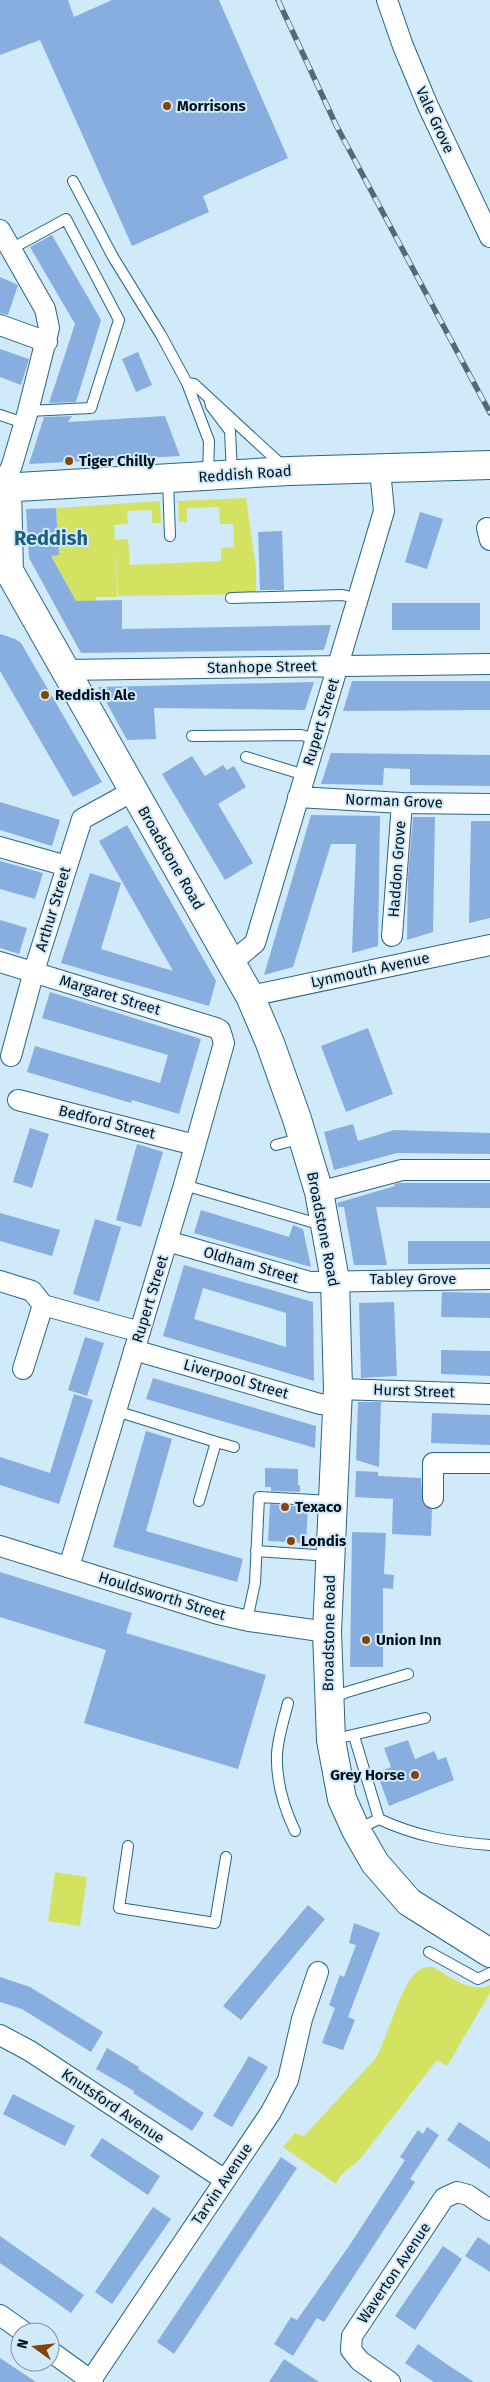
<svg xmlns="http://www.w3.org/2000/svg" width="490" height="2382" font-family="'Fira Sans',sans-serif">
  <rect width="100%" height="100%" fill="#d1eaf9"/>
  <path fill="#d4e261" d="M246,498l10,70v26l-138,2 -2,-44 1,45h-21v4h-20l-25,-45 8,-1 -3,-47 104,-7 1,22h-9v-13l-25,1 1,13 -14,1 1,15 13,-1 2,26 91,-4v-13l13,-1 -1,-23h-13l-1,-17 -32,1v14h-8l-1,-21z
    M55,1872l32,5 -7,49 -32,-5z
    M433,1967c16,9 39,27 57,18v8l-43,73 -10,-6 -77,99 -19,16 -5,9 -53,-37 12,-14 9,3 71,-77c13,-20 27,-82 46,-90 3,-2 8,-2 12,-2z"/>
  <path fill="#88aedf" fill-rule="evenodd" d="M0,0h68l6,17 38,-17h107l69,158 -85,38 6,16 -77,34 -92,-206 -40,15z
    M52,235l49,85 -25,82 -27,1 26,-79 -45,-77z
    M0,277l18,8 -10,30 -8,-2z
    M0,349l29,10 -8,26 -21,-8z
    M138,352l14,33 -16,7 -14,-33z
    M72,416l-4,6 97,-6 15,40 -151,8 15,-47z
    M56,508l3,47 -8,1 25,45 46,-1v29l209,-4 -7,25 -243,3 -52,-95 -3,-49z
    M420,512l23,7 -16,50 -22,-7z
    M282,531l2,59h-24l-2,-58z
    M392,603h88v27h-88z
    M0,634l15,5 6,4 81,139 -29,15 -73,-126z
    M352,681h138v29l-147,1z
    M314,682l-9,28 -151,-2 2,31 -29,1 -29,-53z
    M331,753l159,2v31l-80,-1v-16l-26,-1 -1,17 -62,-1z
    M192,756l13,20 18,-11 4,5 7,-4 12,21 -28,17 35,59 -28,17 -63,-106z
    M0,802l60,18 -8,26 -52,-16z
    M311,815l69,1 -2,130 -26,7 4,-109h-25l-38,123 -29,8z
    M413,817h22l-2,115 -26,8 1,-64z
    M471,821h19v97l-21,5z
    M127,825l89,156 -7,25 -148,-43 29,-90 31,10 -20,66 72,22 -74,-130z
    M0,861l43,12 -8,26 -35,-10z
    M0,920l27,8 -8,26 -19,-6z
    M50,992l151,47 -22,75 -47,-14 -1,3 -104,-31 8,-26 125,37 8,-28 -126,-37z
    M368,1028l25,66 -47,18 -25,-66z
    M353,1124l5,17 36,-11 96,3v21l-93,-1 -63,17 -10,-38z
    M30,1128l19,6 -17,54 -19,-6z
    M137,1144l26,8 -22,75 -25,-7z
    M399,1183h91v25l-114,-1 11,58h-33l-10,-58h-6l-1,-4 58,-17 -1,-2z
    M201,1210l88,27 4,-12 10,4 8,38 -117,-34z
    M0,1213l60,17 -8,26 -52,-15z
    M95,1219l26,8 -22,75 -26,-8z
    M408,1241h82v23h-82z
    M184,1265l129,37 1,79 -151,-45zM203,1288l83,25v34l-92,-28z
    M442,1292l48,1v25l-49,-1z
    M394,1302l3,74 -36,2 -2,-75z
    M85,1337l19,6 -17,53 -19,-6z
    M441,1350l49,1v25l-49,-2z
    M153,1378l163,48 -1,22 -169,-49z
    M74,1394l19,6 -34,104 -59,-19v-28l50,16z
    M358,1402h23l-2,65 -23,-7z
    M432,1413l58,2v30l-59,-2z
    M146,1431l26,8 -26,92 97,28 -6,23 -124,-35z
    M265,1468l33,1v16h2v7l-29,-1v-4h-6z
    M356,1471l22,1v4l43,2 2,25 9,7 -1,26 -39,-2 1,-35 -38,-2z
    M270,1504l38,3 -2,36 -38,-2z
    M352,1532l34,1 -2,41 10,1 -1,14 -10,-1v79h-33z
    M0,1572l132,41 -6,20 140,42 -28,94 -154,-46 22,-73 -106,-33z
    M408,1740l7,19 19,-8 4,9 8,-3 8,23 -65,26 -12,-33 14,-6 -7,-19z
    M308,1905l17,14 -84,101 -18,-14z
    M354,1923l26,10 -32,84 7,3 -12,30 -21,-7 13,-35 -6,-3 11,-30 4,2 12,-32 -7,-2z
    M0,1977l30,10 73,45 -12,20 -69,-43 -22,-7z
    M107,2048l32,19 -1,2 66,44 -12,18 -59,-38 1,-2 -38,-22z
    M249,2056l19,11 -36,60 -19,-11z
    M13,2094l62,32 -10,20 -62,-32z
    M459,2122l31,20v27l-43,-29z
    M427,2127l12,8 -29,44 5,3 -91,140 -7,-4 -24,38 -19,-12 17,-27 6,3 52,-74 56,-86 -5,-3 18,-27 5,4z
    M102,2138l58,38 -12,19 -58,-39z
    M281,2157l16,11 -123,186 -17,-12z
    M153,2207l18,12 -59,85 -17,-12z
    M0,2236l84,59 -13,18 -71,-50z
    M478,2237l12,8v27l-25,-16z
    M443,2246l19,13 -47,71 -20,-14z
    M418,2344l27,19 29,19h-40l-29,-19z
    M0,2358l36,24h-36z
    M284,2359l35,23h-50z"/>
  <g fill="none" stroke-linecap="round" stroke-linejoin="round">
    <g stroke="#266687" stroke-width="12">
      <path id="service" d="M73,181l40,76 48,78 26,48 22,58 -1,34
        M11,249l55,-30 53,101 -28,88 -63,3
        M187,383l7,1 91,84
        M210,401l1,5 19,25 2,42
        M0,415l24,8
        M168,480l2,56
        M231,598l112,-3 14,4
        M192,736l109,-1 15,4
        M246,757l59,18
        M276,1145l26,-7
        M184,1185l138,40
        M116,1411l100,31 -17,59
        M216,1442l18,5
        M256,1551l74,5
        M247,1620l8,-37 4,-86 72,4
        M331,1699l16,-7 61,-18
        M288,1703c-4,16 -10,34 -11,51 -1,26 7,54 18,77
        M354,1736l25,83
        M331,1740l94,-22
        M358,1829l21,-10c36,17 71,23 111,26
        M128,1846l-9,62 96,15 11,-66
        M429,1952l49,27 12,-6"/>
    </g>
    <g stroke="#266687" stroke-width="22">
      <path id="minor" d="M387,0l16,46 25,60 62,131
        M0,230l45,79 4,19 -21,83 -16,54 -10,23
        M0,325l47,17
        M487,528l3,12
        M64,670l426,-6
        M298,797l104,6 88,1
        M0,847l67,19
        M392,936l10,-133
        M0,962l216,66 4,2 4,13 -40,142 -115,382
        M231,963l24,-20 129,-432 -4,-41
        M250,996l240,-51
        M11,1056l23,-85 48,-152 51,-28
        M18,1100l177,45
        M319,1192l83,-22h88
        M167,1241l143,41 180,-3
        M0,1281l32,10 11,14 97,27
        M134,1350l186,54 17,1
        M23,1369l20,-64
        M338,1389l152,5
        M433,1498v-35h57
        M0,1546l218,68 31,7 78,11
        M0,2035l30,16 195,129
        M0,2315l24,17
        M50,2351l43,31
        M91,2380l180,-268 17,-32 14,-61 16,-47
        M390,2382l-30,-21 -9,-11 1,-14 92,-138 13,-6 11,3 22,15"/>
    </g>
    <g stroke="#266687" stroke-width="30">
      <path id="secondary" d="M0,488l289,-17 201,-6
        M7,488l2,85
        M0,555l250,441 20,47 27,76 22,73 16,88 3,109 -11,243 4,108 11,59 14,31 19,33 34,39 81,51"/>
    </g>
    <use href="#service" stroke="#fff" stroke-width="10"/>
    <use href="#minor" stroke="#fff" stroke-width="20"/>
    <use href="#secondary" stroke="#fff" stroke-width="28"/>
    <g stroke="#556876" stroke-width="5.5">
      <path id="rail" d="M278,0l58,125 154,288"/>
    </g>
    <use href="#rail" stroke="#d1eaf9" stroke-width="4" stroke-dasharray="11" stroke-linecap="butt"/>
  </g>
  <g fill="#84440a" stroke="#d1eaf9" stroke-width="2">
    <circle cx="167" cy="106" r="5"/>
    <circle cx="69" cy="461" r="5"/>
    <circle cx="45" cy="695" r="5"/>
    <circle cx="285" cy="1507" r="5"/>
    <circle cx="291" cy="1541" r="5"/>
    <circle cx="366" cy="1640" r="5"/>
    <circle cx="415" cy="1775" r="5"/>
  </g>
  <g text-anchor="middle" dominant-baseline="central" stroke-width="4" stroke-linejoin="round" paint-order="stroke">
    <g font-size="15" font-weight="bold" fill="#00101c" stroke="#d1eaf9" text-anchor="start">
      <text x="177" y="106">Morrisons</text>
      <text x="79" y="461">Tiger Chilly</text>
      <text x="55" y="695">Reddish Ale</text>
      <text x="295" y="1507">Texaco</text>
      <text x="301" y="1541">Londis</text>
      <text x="376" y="1640">Union Inn</text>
      <text x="405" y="1775" text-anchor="end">Grey Horse</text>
    </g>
    <g font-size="15" fill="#00101c" stroke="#d1eaf9">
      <text transform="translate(435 120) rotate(65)">Vale Grove</text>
      <text transform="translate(245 474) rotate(-4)">Reddish Road</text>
      <text transform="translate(262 667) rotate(-1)">Stanhope Street</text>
      <text transform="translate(321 722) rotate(-73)">Rupert Street</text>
      <text transform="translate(394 801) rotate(2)">Norman Grove</text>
      <text transform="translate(171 858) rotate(60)">Broadstone Road</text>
      <text transform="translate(397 869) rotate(-86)">Haddon Grove</text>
      <text transform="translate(53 909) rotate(-73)">Arthur Street</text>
      <text transform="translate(370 970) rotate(-12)">Lynmouth Avenue</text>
      <text transform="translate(110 995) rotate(17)">Margaret Street</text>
      <text transform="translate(107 1122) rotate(14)">Bedford Street</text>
      <text transform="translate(323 1229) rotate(79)">Broadstone Road</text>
      <text transform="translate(251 1265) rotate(16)">Oldham Street</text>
      <text x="413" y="1279">Tabley Grove</text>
      <text transform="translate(150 1299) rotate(-73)">Rupert Street</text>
      <text transform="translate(236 1379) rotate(16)">Liverpool Street</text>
      <text transform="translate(414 1391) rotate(2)">Hurst Street</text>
      <text transform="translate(162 1596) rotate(17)">Houldsworth Street</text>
      <text transform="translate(329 1633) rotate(-89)">Broadstone Road</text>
      <text transform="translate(113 2106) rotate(34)">Knutsford Avenue</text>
      <text transform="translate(222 2184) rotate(-56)">Tarvin Avenue</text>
      <text transform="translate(394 2273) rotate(-56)">Waverton Avenue</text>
    </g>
    <g font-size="20" font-weight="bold" fill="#1d5e7e" stroke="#d1eaf9">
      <text x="51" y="538">Reddish</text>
    </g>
  </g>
  <g transform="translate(35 2347) rotate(285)"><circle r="24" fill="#d1eaf9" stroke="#7d93a1"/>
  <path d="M0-4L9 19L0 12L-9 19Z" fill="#84440a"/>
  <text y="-8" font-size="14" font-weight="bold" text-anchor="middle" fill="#00101c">N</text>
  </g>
</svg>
